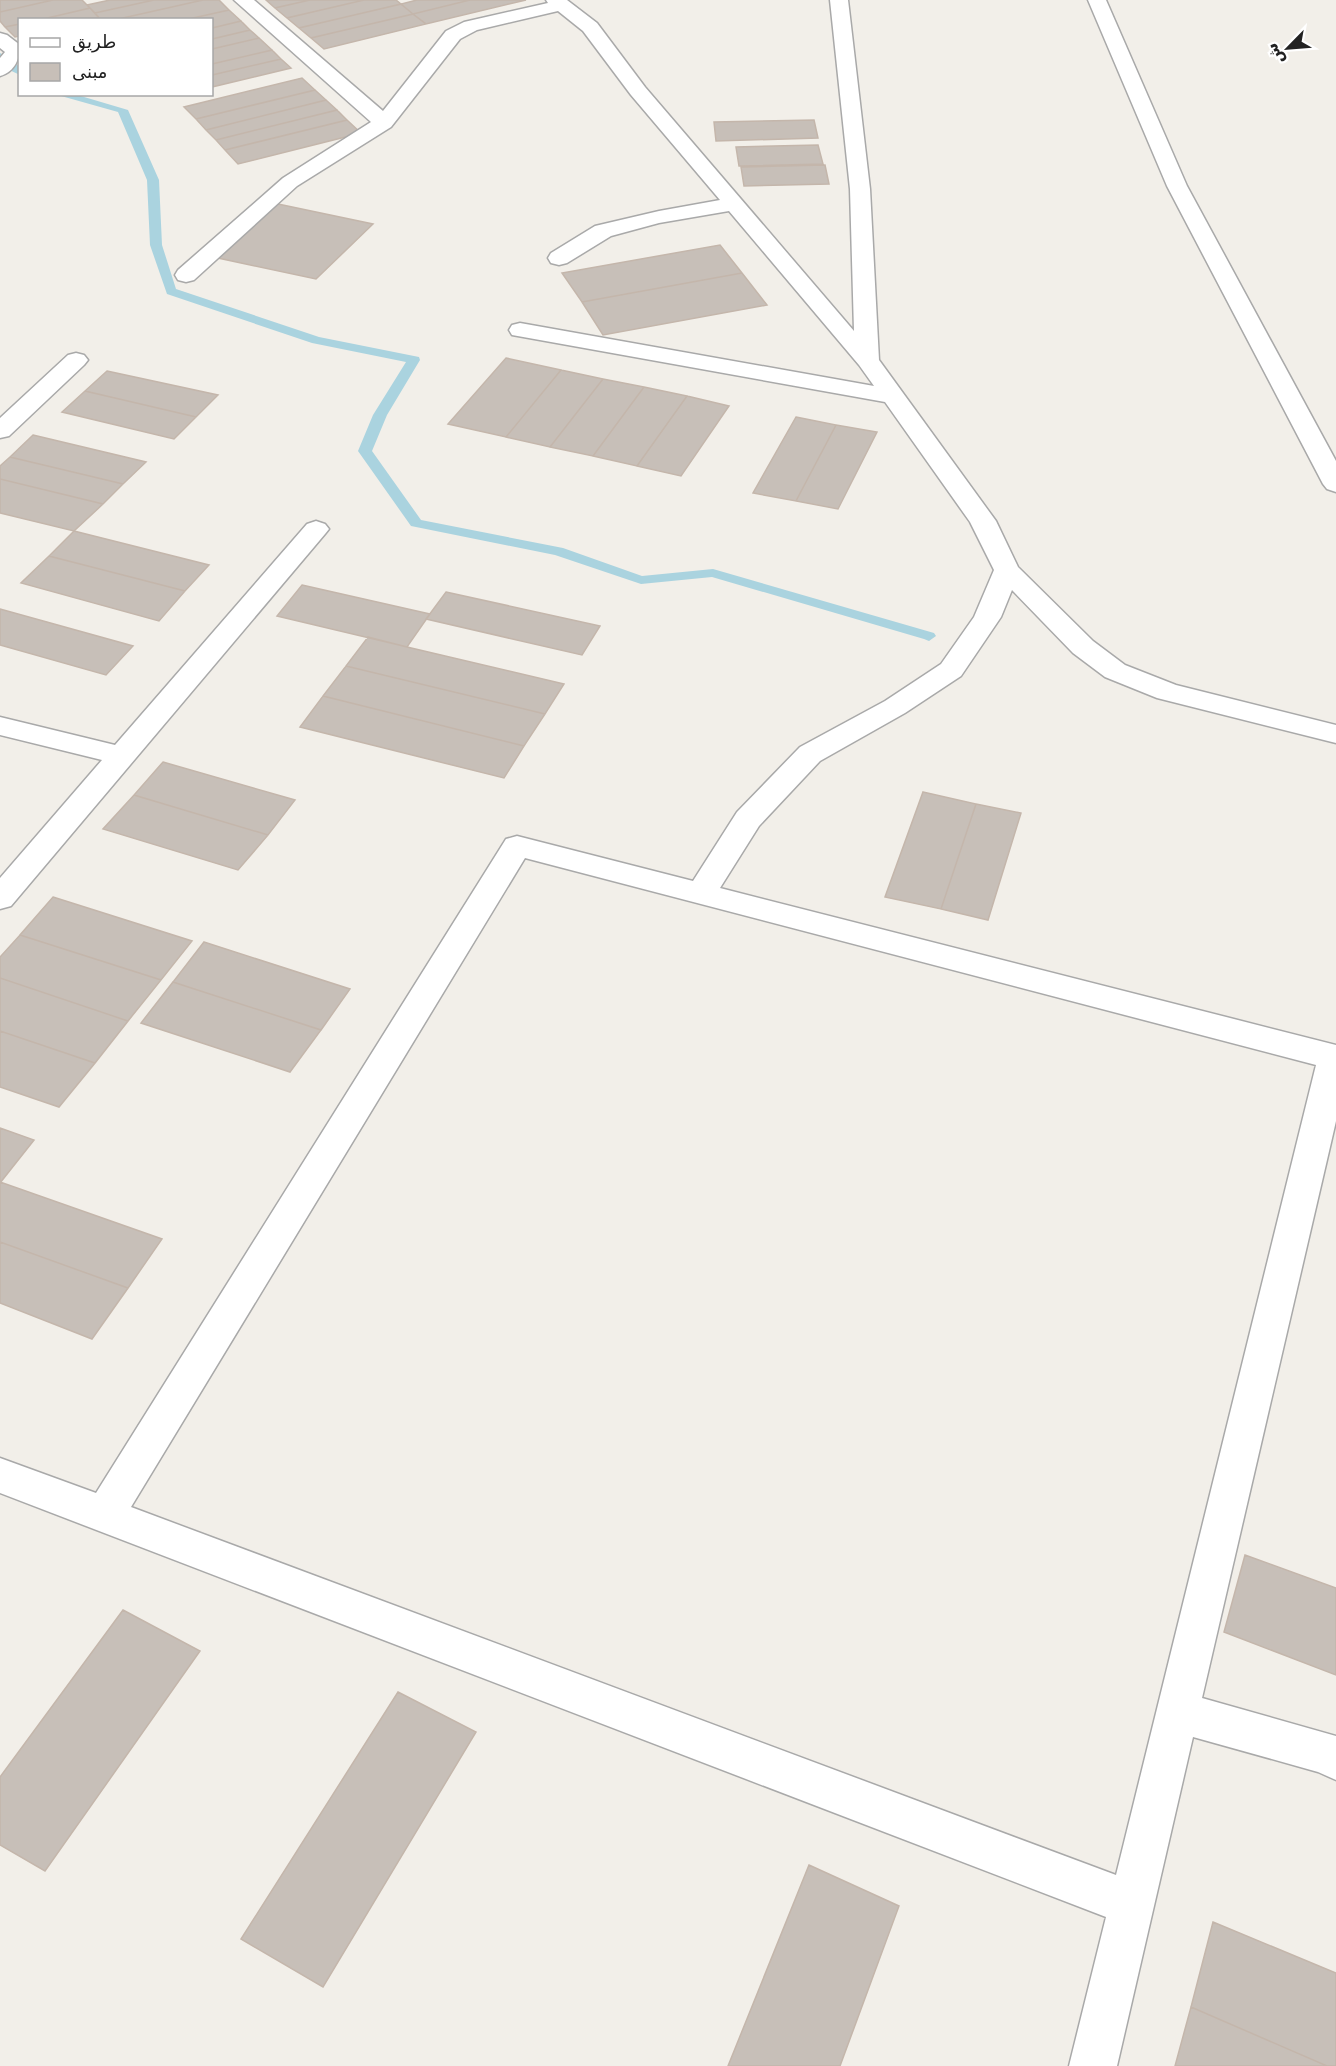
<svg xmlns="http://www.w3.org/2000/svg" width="1336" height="2066" font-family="'DejaVu Sans','Noto Naskh Arabic',sans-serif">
  <rect width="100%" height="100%" fill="#f2efe9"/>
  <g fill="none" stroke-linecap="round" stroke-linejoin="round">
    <path fill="#aad3df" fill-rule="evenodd" d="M0,53l20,14v8l-15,-7 -5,-6z
      M54,94h20l54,16 31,70 3,65 14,44 143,48 100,20 1,3 -33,55 -15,36 49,69 142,28 79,28 71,-7 221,64 2,3 -7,5 -5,-2 -212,-62 -71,7 -86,-29 -144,-29 -53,-75 15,-36 33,-53 -94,-19 -145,-49 -17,-49 -3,-65 -29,-68z"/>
  </g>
  <path fill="#c7bfb8" stroke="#c4b6ab" stroke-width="1.5" d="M0,0h53l-53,12z
    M53,0h29l8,8 -51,12h-19v4l-15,3 -5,-6v-9z
    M110,0h44l-59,13 -8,-8z
    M154,0h49l-89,20h-13l-6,-7z
    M203,0h16l10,10 -45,10h-70z
    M266,0h44l-35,8z
    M310,0h54l-77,18 -12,-10z
    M364,0h32l5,4 -102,24 -12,-10z
    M417,0h53l-57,14 -12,-10z
    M470,0h56l-100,24 -13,-10z
    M401,4l12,10 -102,24 -12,-10z
    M90,8l9,10 -60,2z
    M229,10l12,11 -29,7v-8h-28z
    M413,14l13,10 -102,25 -13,-11z
    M241,21l9,9 -38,9v-11z
    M20,24v12l-5,1 -10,-10z
    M250,30l9,8 -47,11v-10z
    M259,38l13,12 -60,14v-15z
    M272,50l9,9 -69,16v-11z
    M281,59l10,9 -79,19v-12z
    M302,78l13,12 -119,29 -12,-12z
    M315,90l11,10 -120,30 -10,-11z
    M326,100l11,10 -121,30 -10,-10z
    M337,110l10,10 -122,30 -9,-10z
    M347,120l14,13 -123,31 -13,-14z
    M814,120l4,18 -102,3 -2,-19z
    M818,145l5,19 -84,2 -3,-19z
    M825,165l4,19 -85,2 -3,-19z
    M278,204l95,20 -57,55 -98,-21z
    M720,245l22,28 -160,29 -20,-29z
    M742,273l25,32 -164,30 -21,-33z
    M506,358l55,12 -55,67 -58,-13z
    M561,370l42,9 -53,68 -44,-10z
    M107,371l111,24 -22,22 -111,-26z
    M603,379l41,8 -51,69 -43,-9z
    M644,387l43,9 -50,70 -44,-10z
    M85,391l111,26 -22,22 -112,-27z
    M687,396l42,10 -48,70 -44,-10z
    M796,417l40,8 -40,76 -43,-8z
    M836,425l41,7 -39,77 -42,-8z
    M33,435l113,27 -23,22 -113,-27z
    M10,457l113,27 -20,20 -103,-25v-13z
    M0,479l103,25 -29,27 -74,-18z
    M74,531l135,34 -24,26 -136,-35z
    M49,556l136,35 -26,30 -138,-38z
    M302,585l128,29 -23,33 -130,-31z
    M446,592l154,34 -18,29 -156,-36z
    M0,609l133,37 -27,29 -106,-30z
    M368,637l39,10 157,37 -19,30 -199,-48z
    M346,666l199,48 -21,32 -201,-50z
    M323,696l201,50 -20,32 -204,-51z
    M163,762l132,38 -27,35 -134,-40z
    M923,792l53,12 -35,105 -56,-12z
    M134,795l134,40 -30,35 -135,-41z
    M976,804l45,9 -33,107 -47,-11z
    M53,897l139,44 -31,39 -141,-45z
    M20,935l141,45 -33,41 -128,-43v-21z
    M204,942l146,47 -29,41 -148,-48z
    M0,978l128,43 -33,42 -95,-32z
    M173,982l148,48 -31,42 -149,-49z
    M0,1031l95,32 -36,44 -59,-20z
    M0,1128l34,12 -34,43z
    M0,1182l162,57 -34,49 -128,-46z
    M0,1242l128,46 -36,51 -92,-36z
    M1245,1555l91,33v87l-112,-43z
    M123,1610l77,41 -155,220 -45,-26v-68z
    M398,1692l78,40 -153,255 -82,-48z
    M809,1865l90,41 -59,160h-112z
    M1213,1922l123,51v93h-9l-136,-59z
    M1191,2007l136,59h-152z"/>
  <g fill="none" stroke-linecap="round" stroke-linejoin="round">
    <g stroke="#a9a9a9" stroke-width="3">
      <path id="minor" d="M234,0h20l129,111 63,-80 18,-9 84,-19 -2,-3h21l30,23 48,64 209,244 -4,-142 -20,-189h18l22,189 9,171 117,161 22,46 75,74 32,24 51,20 160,40v18l-179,-45 -52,-21 -32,-24 -61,-63 -11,27 -40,59 -56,37 -85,48 -61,65 -39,62 616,157v76l-134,577 134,38v44l-18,-8 -125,-35 -76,329h-48l37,-149 -1106,-424v-35l96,35 410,-654 11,-3 176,45 44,-69 63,-65 85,-46 56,-37 33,-47 20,-47 -24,-48 -85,-120 -373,-67 -3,-5 3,-5 8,-2 354,63 -15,-21 -130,-154 -70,12 -48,13 -44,27 -8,2 -8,-2 -3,-5 3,-5 44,-27 64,-15 61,-11 -89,-105 -48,-64 -25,-20 -81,19 -17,9 -69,88 -94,59 -103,94 -8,2 -8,-2 -3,-5 3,-5 105,-92 88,-56zM525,858l791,207 -200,810 -985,-368z
        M1088,0h18l81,186 149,275v31l-9,-3 -4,-5 -156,-298z
        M0,33l7,2 13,10c0,13 -5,27 -20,31v-18l5,-6 -5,-4z
        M76,353l8,2 4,5 -4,5 -75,71 -9,2v-20l68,-63z
        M316,521l9,3 4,5 -4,5 -314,372 -11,3v-31l102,-118 -102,-25v-18l115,28 192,-221z"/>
    </g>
    <use href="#minor" fill="#fff" fill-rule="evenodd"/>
  </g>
  <rect x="18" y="18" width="195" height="78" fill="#ffffff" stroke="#a7a7a7" stroke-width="1.5"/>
  <rect x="30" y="38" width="30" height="9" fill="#ffffff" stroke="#a7a7a7" stroke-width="1.5"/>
  <text x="72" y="48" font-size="18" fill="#222222">طريق</text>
  <rect x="30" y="63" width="30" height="18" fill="#c7bfb8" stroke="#a7a7a7" stroke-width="1.5"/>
  <text x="72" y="78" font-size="18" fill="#222222">مبنى</text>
  <g transform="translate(1288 48) rotate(245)" stroke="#ffffff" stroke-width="4.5" paint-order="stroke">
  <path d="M0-4.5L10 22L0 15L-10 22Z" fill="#222222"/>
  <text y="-9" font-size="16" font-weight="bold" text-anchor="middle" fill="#222222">ش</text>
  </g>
</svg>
